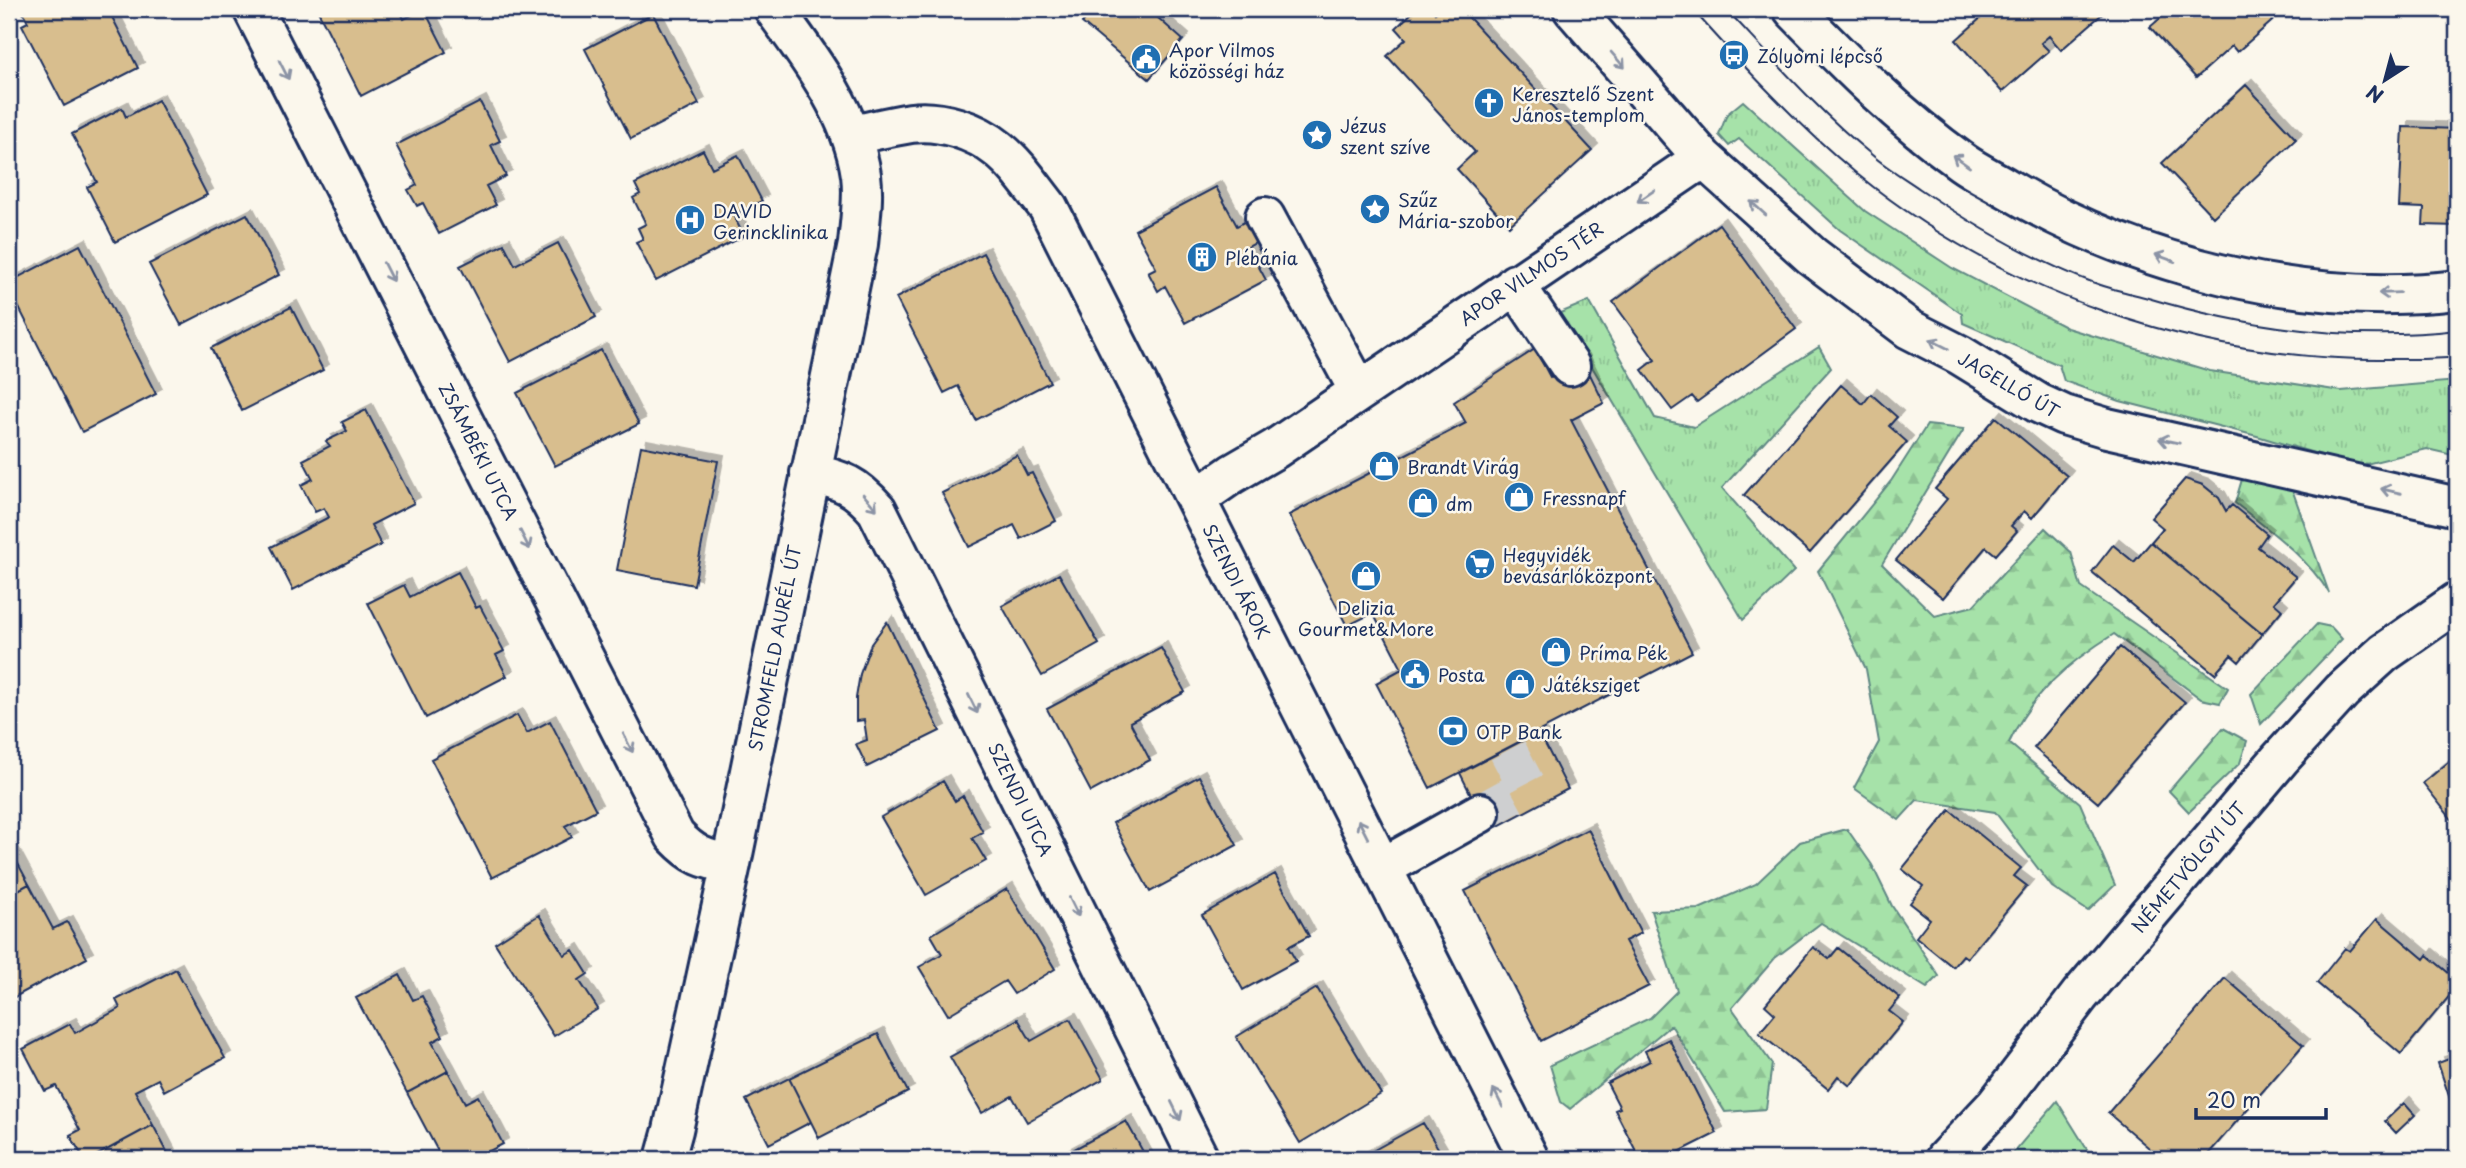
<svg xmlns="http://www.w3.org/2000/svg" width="2466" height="1168" font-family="'Playpen Sans',sans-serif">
  <defs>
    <pattern id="grass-tufts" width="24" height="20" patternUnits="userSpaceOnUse" patternTransform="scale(1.75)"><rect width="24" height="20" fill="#a6e2a9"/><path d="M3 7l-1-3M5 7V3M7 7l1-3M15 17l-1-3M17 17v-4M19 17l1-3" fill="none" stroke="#8ec294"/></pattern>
    <pattern id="forest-firs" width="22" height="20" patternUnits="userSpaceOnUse" patternTransform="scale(1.75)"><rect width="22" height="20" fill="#a6e2a9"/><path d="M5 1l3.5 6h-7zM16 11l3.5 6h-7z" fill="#8ec294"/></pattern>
    <filter id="shadow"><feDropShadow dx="6" dy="-6" stdDeviation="0" flood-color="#0004"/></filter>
  </defs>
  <rect width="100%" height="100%" fill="#fbf7ec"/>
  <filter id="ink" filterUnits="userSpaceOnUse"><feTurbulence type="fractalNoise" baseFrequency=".0143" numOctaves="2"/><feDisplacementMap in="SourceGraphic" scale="14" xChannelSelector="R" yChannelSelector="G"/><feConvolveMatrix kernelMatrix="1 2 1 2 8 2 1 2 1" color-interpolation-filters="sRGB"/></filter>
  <g filter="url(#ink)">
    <path fill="url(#grass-tufts)" stroke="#608884" stroke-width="2" d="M1743,101l122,110 87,57 115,60 143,43 131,20 116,-10v75l-30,-7 -69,17 -101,-30 -137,-35 -56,-20 -5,-16 -96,-42 -1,-9 -122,-84 -101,-91 -10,7 -10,-11 8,-21z
      M1589,301l66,117 39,9 125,-80 12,21 -109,120 72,83 -51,49 -183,-307z"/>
    <path fill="url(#forest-firs)" stroke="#608884" stroke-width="2" d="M1927,425l37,4 -82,135 53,52 38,-10 72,-78 26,24 10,35 147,101 -8,15 -19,-4 -87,-65c-45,28 -83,60 -105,109l71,60 35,82 -27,26 -36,-24 -57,-75 -78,-12 -18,20 -45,-32 25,-46 -13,-73 -48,-98 73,-90z
      M2246,466l41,9 42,118c-23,-37 -60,-63 -94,-90z
      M2317,624l14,3 11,12 -81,85 -10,-30z
      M2223,728l24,13 -7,22 -51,49 -20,-21z
      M1847,829l25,36 20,41 47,70 -12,12 -106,-65 -46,35 -43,50 40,56 -6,45 -41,3 -54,-87 -101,84 -9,-7 -11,-37 100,-47 27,-27 -26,-80 48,-2 57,-25 44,-42z"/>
    <path fill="#a6e2a9" stroke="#608884" stroke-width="2" d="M2057,1101l36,58h-85z"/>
    <path fill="#d8be8e" stroke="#1b2f5e" stroke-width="2" filter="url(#shadow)" d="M21,9h87l30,59 -74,38 -42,-81 6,-3z
      M317,9h82l5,10 20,-10 22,43 -85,44z
      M1094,9h54l35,31 -34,39 -67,-56z
      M1416,9h16l3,4 5,-4h21l131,141 -83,76 -52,-57 18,-17 -88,-96 19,-17 -10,-11z
      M1991,9h117l-47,41 -12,-14 -8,7 8,8 -47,41 -46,-52z
      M2171,9h115l-49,43 -5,-6 -36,32 -46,-51z
      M653,14l46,90 -68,35 -46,-90z
      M2246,85l50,54 -83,78 -51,-54z
      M158,100l49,95 -92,47 -28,-55 10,-5 -25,-48 50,-26 4,9z
      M480,102l20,39 -9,4 15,31 -20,10 10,19 -57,29 -16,-31 -6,3 -9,-16 9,-5 -21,-40z
      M2403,127l54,2v97l-34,-1 1,-17 -25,-1z
      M703,150l9,18 26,-13 24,46 -29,14 11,21 -88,45 -20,-39 7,-3 -5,-11 8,-4 -13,-26 7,-4 -5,-10z
      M1216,187l21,39 9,-5 11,21 -9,5 18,33 -81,43 -20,-37 -7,5 -10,-19 8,-4 -21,-38z
      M247,214l32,61 -98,50 -32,-61z
      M1719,224l77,105 -99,73 -5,-6 -20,14 -30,-40 13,-10 -42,-58z
      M558,243l38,74 -86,45 -50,-96 44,-22 11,21z
      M80,245l76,149 -74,38 -73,-144v-6z
      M983,253l67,129 -74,38 -18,-34 -14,7 -48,-95z
      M291,307l32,63 -81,41 -31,-63z
      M1535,349l15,28 33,-17 21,43 -33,17 121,232 -262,136 -54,-105 26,-14 -29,-56 -26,13 -58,-111 177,-92 -12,-21z
      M601,350l38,74 -84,42 -38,-73z
      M1841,385l22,19 8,-10 26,23 -8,9 18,16 -97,111 -66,-58z
      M366,410l48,93 -43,22 10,20 -88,45 -22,-43 58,-30 -5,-9 -9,4 -14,-27 12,-6 -10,-19 27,-14 -4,-5 21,-10 -5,-9z
      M1996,417l71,59 -35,42 -8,-7 -13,15 6,5 -21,24 -10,-8 -43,51 -47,-38 51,-61 -12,-10z
      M641,446l77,15 -24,124 -77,-15z
      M1017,455l10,20 5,-2 24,48 -35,18 -7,-14 -45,22 -27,-54z
      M2185,479l18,6 16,13 7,13 6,-6 35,29 -9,13 38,30 -22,26 8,7 -20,24 -111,-92 12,-14 -12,-10z
      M2151,542l111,92 -23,28 -8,-7 -16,19 -123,-102 21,-27 21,17z
      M458,572l18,36 4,-2 24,45 -8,4 11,21 -81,42 -58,-115 36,-18 6,12z
      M1059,574l40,70 -57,32 -40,-70z
      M887,622l53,109 -73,36 -11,-23 11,-4 -3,-20 -8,1v-23l4,-24 11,-30z
      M2120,647l65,55 -87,101 -64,-55z
      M1161,648l24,44 -55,30 20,38 -59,32 -44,-83z
      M517,715l10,18 23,-12 46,89 -31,16 7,11 -80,41 -61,-119z
      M1539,732l29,57 -79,42 -29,-58z
      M2457,755v71l-34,-43z
      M1199,776l38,69 -87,47 -37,-69z
      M943,781l12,20 8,-5 20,36 -11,6 14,23 -60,34 -45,-78z
      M1950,810l71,58 -7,8 13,10 -60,72 -4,-3 -10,12 -37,-30 14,-18 -20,-16 13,-17 -21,-17z
      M1588,829l53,104 -16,8 24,45 -108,55 -76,-150z
      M9,847l20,37 -20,11z
      M1275,874l34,62 -21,11 8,14 -53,29 -41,-75z
      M29,884l24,45 14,-7 20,36 -78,42v-105z
      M1007,889l48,80 -41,25 -9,-13 -57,34 -29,-48 23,-13 -11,-19z
      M539,915l25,40 9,-5 15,24 -9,6 19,29 -44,27 -59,-93z
      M2377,919l47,40 3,-4 30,25v7l-56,67 -84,-71 28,-35 5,3z
      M1813,947l16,12 9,-11 62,50 -11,13 14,11 -53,64 -12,-10 -10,13 -69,-56 16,-19 -10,-9z
      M176,969l49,89 -61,33 -6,-12 -23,12 18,34 -63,34h-6l-14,-24 10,-5 -24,-44 -11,5 -22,-42 47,-25 5,9 45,-25 -4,-8z
      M400,975l13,25 9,-4 21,40 -11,6 16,29 -41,22 -51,-95z
      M2225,978l78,67 -99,114h-42l-54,-46z
      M1317,988l64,106 -81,49 -64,-106z
      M1018,1019l13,22 39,-22 33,60 -76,43 -15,-26 -30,17 -32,-56z
      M878,1034l30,58 -89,46 -30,-60z
      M1669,1039l48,94 -44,22 2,4h-35l-25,-49 5,-2 -13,-25 43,-22 -5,-10z
      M2457,1056v43l-6,3 -13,-39z
      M448,1071l17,32 13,-7 25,48 -29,15h-32l-35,-66z
      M789,1078l22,44 -42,22 -23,-44z
      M2404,1103l11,12 -19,18 -11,-12z
      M1126,1121l21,38h-91z
      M1423,1123l18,30 -11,6h-72z
      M153,1125l18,34h-81z"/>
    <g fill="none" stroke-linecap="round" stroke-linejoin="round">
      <path stroke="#cecfd0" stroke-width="38" stroke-dasharray="38 19" stroke-linecap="butt" d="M1480,813l47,-26 -20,-38"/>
      <g stroke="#1b2f5e" stroke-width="44">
        <path id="minor" d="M253,9l422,827c19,20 29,23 56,28
          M1573,9l130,149 109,98 97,73 51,26 78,48 26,12 43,13 350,79
          M1793,9c54,55 106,108 169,153 14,10 31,18 46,27 130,77 298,119 449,101
          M852,135c20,-4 39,-9 59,-12 29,-4 65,8 87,26 20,16 34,38 50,58l481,952
          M1265,217l94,174
          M1515,284l55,82
          M810,473c32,7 45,12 67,37l322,649
          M1196,499l36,-25 43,-25 428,-291
          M1382,868l98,-55
          M665,1159l8,-29 58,-266 127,-620c2,-22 6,-46 3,-69 -9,-62 -51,-117 -87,-166
          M1945,1159l51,-54 84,-110 200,-236 62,-68 42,-38 73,-51"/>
      </g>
      <use href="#minor" stroke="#fbf7ec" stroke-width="38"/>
      <path stroke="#1b2f5e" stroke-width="2" d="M1692,9c52,58 105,115 165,165 146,119 338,186 526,185 25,0 50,1 74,-2
        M1726,9c47,50 92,102 146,146 14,12 32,23 48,34 53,36 111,70 172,93 18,7 37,11 56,16 100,30 205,44 309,32"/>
    </g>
    <defs><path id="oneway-shaft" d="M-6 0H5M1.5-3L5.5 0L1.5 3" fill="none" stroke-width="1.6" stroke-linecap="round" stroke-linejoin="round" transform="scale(1.75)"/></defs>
    <g stroke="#8b93a5">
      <use href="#oneway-shaft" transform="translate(1618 60) rotate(49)"/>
      <use href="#oneway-shaft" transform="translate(284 70) rotate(63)"/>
      <use href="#oneway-shaft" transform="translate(1961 161) rotate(-145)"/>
      <use href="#oneway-shaft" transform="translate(1646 196) rotate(146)"/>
      <use href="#oneway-shaft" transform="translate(1758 208) rotate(-138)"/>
      <use href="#oneway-shaft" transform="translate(2165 258) rotate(-160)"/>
      <use href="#oneway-shaft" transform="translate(388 272) rotate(63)"/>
      <use href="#oneway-shaft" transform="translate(2389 293) rotate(178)"/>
      <use href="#oneway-shaft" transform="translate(1939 344) rotate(-153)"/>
      <use href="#oneway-shaft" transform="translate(2169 441) rotate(-168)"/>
      <use href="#oneway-shaft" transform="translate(2391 491) rotate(-167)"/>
      <use href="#oneway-shaft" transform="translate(870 502) rotate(49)"/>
      <use href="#oneway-shaft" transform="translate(525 540) rotate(63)"/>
      <use href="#oneway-shaft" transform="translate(973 704) rotate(64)"/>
      <use href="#oneway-shaft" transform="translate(628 743) rotate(63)"/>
      <use href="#oneway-shaft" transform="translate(1363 829) rotate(-117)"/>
      <use href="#oneway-shaft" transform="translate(1074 907) rotate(64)"/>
      <use href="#oneway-shaft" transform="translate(1498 1098) rotate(-117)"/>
      <use href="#oneway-shaft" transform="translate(1176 1111) rotate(64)"/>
    </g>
  </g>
  <defs>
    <g id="bus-disc" transform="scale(1.575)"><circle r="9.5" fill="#1f6fb2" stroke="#fbf7ec"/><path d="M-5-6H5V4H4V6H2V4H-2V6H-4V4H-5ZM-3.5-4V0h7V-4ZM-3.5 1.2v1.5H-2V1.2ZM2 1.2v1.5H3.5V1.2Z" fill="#fff"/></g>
    <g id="civic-disc" transform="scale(1.575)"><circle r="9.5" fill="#1f6fb2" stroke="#fbf7ec"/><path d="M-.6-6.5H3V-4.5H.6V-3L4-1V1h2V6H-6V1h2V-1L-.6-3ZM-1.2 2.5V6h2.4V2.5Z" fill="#fff"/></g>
    <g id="church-disc" transform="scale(1.575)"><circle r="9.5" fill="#1f6fb2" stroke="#fbf7ec"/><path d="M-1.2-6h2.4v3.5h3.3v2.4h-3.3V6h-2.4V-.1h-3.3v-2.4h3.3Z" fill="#fff"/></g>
    <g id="sight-disc" transform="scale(1.575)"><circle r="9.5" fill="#1f6fb2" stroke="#fbf7ec"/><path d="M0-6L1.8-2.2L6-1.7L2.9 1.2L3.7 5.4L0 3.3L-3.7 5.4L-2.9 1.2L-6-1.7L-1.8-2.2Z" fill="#fff"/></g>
    <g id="hospital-disc" transform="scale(1.575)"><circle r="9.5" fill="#1f6fb2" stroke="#fbf7ec"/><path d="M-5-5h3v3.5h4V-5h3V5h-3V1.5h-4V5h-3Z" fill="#fff"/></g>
    <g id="building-disc" transform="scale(1.575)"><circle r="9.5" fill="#1f6fb2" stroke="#fbf7ec"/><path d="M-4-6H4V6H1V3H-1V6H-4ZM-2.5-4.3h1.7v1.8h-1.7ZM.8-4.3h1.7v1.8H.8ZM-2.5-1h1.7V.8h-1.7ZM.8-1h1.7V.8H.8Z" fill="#fff"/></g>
    <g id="shop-disc" transform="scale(1.575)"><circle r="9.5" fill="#1f6fb2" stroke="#fbf7ec"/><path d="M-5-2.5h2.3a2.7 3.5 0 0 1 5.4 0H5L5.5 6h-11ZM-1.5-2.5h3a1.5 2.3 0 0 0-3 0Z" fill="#fff"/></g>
    <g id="supermarket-disc" transform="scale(1.575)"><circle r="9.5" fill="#1f6fb2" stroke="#fbf7ec"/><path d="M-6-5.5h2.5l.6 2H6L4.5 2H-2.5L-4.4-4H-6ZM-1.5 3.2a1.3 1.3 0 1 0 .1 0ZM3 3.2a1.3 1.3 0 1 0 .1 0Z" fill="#fff"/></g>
    <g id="bank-disc" transform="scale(1.575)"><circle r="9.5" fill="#1f6fb2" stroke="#fbf7ec"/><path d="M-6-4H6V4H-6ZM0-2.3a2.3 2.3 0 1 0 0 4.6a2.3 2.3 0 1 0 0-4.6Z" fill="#fff"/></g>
  </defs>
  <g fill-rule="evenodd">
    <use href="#bus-disc" x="1734" y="55"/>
    <use href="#civic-disc" x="1146" y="59"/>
    <use href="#church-disc" x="1489" y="103"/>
    <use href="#sight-disc" x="1317" y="135"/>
    <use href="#sight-disc" x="1375" y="209"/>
    <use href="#hospital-disc" x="690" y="220"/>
    <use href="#building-disc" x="1202" y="257"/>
    <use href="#shop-disc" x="1384" y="466"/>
    <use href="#shop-disc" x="1519" y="497"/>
    <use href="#shop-disc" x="1423" y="503"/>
    <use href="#supermarket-disc" x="1480" y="564"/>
    <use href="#shop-disc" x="1366" y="576"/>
    <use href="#shop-disc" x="1556" y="652"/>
    <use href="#civic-disc" x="1415" y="674"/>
    <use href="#shop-disc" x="1520" y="684"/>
    <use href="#bank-disc" x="1453" y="731"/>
  </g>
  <g text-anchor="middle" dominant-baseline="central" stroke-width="5" stroke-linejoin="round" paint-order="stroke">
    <g font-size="18" fill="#1b2f5e" stroke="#fbf7ec" text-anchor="start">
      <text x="1169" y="49">Apor Vilmos<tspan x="1169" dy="21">közösségi ház</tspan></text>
      <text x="1757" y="55">Zólyomi lépcső</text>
      <text x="1512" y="93">Keresztelő Szent<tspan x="1512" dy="21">János-templom</tspan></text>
      <text x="1340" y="125">Jézus<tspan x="1340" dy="21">szent szíve</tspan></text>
      <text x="1398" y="199">Szűz<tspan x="1398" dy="21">Mária-szobor</tspan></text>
      <text x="713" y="210">DAVID<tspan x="713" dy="21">Gerincklinika</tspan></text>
      <text x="1225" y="257">Plébánia</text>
      <text x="1407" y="466">Brandt Virág</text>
      <text x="1542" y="497">Fressnapf</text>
      <text x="1446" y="503">dm</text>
      <text x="1503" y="554">Hegyvidék<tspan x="1503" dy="21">bevásárlóközpont</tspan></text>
      <text x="1366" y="607" text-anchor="middle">Delizia<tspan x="1366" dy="21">Gourmet&amp;More</tspan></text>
      <text x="1579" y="652">Príma Pék</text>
      <text x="1438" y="674">Posta</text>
      <text x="1543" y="684">Játéksziget</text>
      <text x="1476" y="731">OTP Bank</text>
    </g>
    <g font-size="18" fill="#1b2f5e" stroke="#fbf7ec">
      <text transform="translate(1531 273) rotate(-34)">APOR VILMOS TÉR</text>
      <text transform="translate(2009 384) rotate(30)">JAGELLÓ ÚT</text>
      <text transform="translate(479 451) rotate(63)">ZSÁMBÉKI UTCA</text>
      <text transform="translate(1237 581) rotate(63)">SZENDI ÁROK</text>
      <text transform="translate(774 648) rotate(-79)">STROMFELD AURÉL ÚT</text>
      <text transform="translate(1021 799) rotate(64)">SZENDI UTCA</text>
      <text transform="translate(2188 867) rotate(-50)">NÉMETVÖLGYI ÚT</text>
    </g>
  </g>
  <rect width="2466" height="1168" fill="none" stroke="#fbf7ec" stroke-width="35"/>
  <rect x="18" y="18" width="2431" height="1133" fill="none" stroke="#1b2f5e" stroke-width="2.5" filter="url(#ink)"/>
  <g transform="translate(2385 80) rotate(216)" stroke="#fbf7ec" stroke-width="5" paint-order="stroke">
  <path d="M0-5L12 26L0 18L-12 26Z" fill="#1b2f5e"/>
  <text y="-10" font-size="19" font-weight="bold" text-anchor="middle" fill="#1b2f5e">N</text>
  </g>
  <path d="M2196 1108v10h130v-10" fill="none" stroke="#1b2f5e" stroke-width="3.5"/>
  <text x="2207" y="1108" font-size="21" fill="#1b2f5e" stroke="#fbf7ec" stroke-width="5" paint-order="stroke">20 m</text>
</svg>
